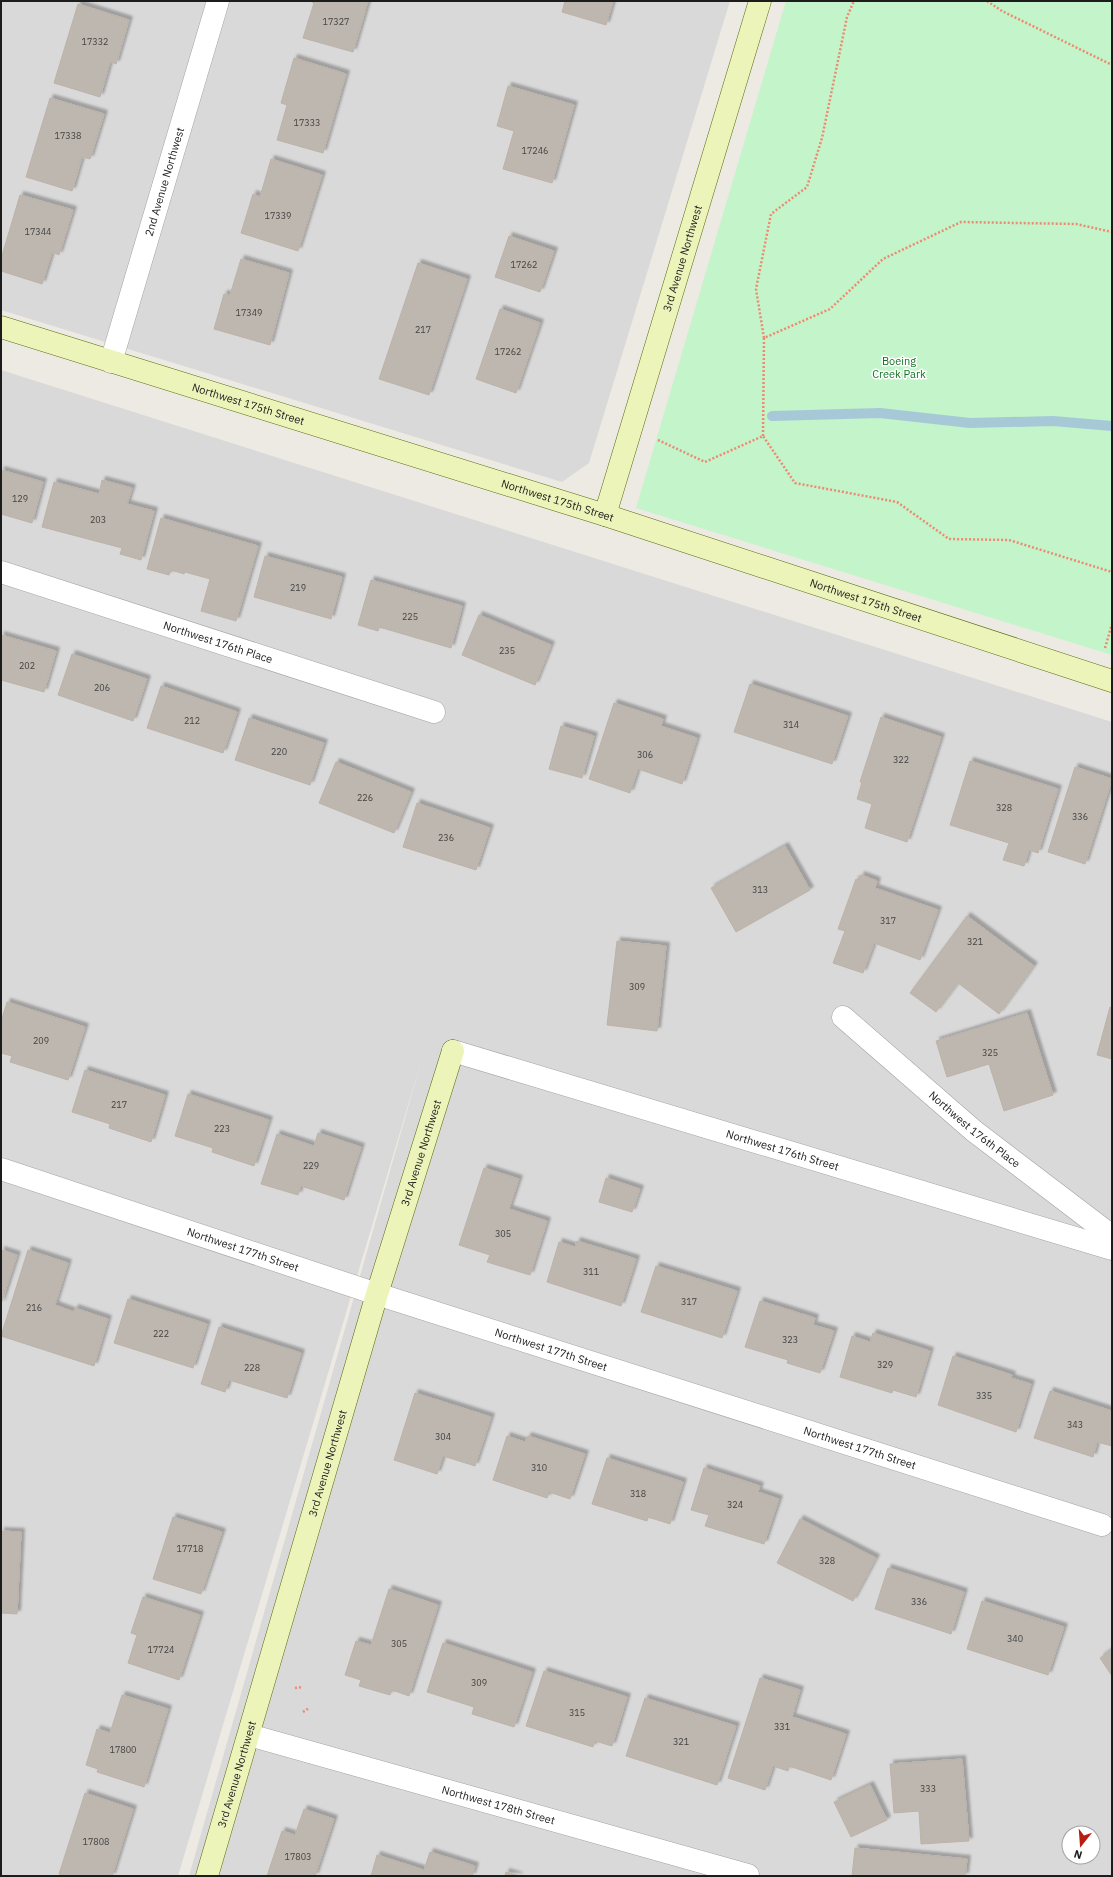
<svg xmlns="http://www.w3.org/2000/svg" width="1113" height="1877" font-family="'IBM Plex Sans',sans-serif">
  <defs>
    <filter id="shadow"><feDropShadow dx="3.5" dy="-3.5" stdDeviation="1" flood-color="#0004"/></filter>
  </defs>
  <rect width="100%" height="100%" fill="#edeae3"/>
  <path fill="#dad9d9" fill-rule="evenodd" d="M1,1h729l-141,462 -27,19 -561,-172z
    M1,370l1111,352v1154h-923l234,-821 -245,821h-177zM1069,1833h24v24h-24z"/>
  <path fill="#c3f4ca" d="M786,1h326v654l-476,-147z"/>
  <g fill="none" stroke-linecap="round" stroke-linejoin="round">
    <path stroke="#a7c9d7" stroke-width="10" d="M772,416l108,-3 90,10 83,-2 59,5"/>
  </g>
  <path fill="#bdb7b0" stroke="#bdb2a7" filter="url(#shadow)" d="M310,1h58l-15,51 -50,-14 11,-35z
    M565,1h48l-7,24 -44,-13z
    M78,4l51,16 -13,44 -6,-2 -10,35 -46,-14z
    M294,58l52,16 -23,79 -46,-13 10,-35 -6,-2z
    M508,86l66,19 -22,78 -49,-14 11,-38 -17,-5z
    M50,98l54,16 -14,45 -8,-2 -10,34 -46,-14z
    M271,159l51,16 -24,76 -57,-18 12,-39 7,3z
    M20,195l53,15 -14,45 -7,-3 -10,32 -41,-13v-12z
    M509,236l45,15 -14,41 -45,-15z
    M241,259l48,14 -19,72 -56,-16 10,-35 6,1z
    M418,263l49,16 -38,116 -50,-16z
    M500,309l40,14 -24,70 -40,-14z
    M1,470l42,12 -11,41 -31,-9z
    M102,480l30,8 -5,16 27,7 -13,49 -21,-6 2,-6 -80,-21 12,-45 45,12z
    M161,518l97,28 -22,75 -35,-10 9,-32 -25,-7 -1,2 -13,-4 -2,5 -22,-6z
    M265,556l77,21 -11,42 -77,-22z
    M371,580l91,26 -11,42 -72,-21 -1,4 -20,-6z
    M479,615l72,30 -16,40 -73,-30z
    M1,635l55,16 -12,41 -43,-12z
    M72,654l75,25 -14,42 -75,-26z
    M750,684l98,32 -16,48 -98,-32z
    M161,686l76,26 -14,41 -76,-25z
    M614,703l49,16 -2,7 36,12 -15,46 -44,-15 -8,24 -41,-14z
    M881,717l60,20 -34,105 -42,-14 7,-24 -15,-5 5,-17h-2z
    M249,718l75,25 -14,42 -75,-25z
    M561,726l33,10 -12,42 -33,-9z
    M970,761l88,28 -20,64 -9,-3 -5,16 -21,-6 6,-17 -59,-18z
    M336,762l75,30 -17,41 -75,-30z
    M1075,767l37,12 -27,85 -37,-12z
    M417,803l73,25 -14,42 -73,-23z
    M785,846l25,44 -74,42 -25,-44z
    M861,875l16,6 -2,7 63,22 -18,50 -46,-17 -11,30 -30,-10 12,-32 -7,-2 18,-50 3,2z
    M967,916l67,50 -35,48 -41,-31 -22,29 -26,-19z
    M617,941l49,5 -9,85 -50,-6z
    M7,1002l78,25 -17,53 -58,-18 2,-6 -11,-3v-31z
    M1110,1007l2,1v51l-15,-4z
    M1027,1013l26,82 -49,16 -15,-47 -42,13 -11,-36z
    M85,1070l80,25 -14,47 -42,-14 1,-4 -38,-12z
    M188,1094l81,26 -15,46 -42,-14 1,-4 -38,-12z
    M318,1133l43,14 -17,53 -43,-14 -3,9 -37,-11 16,-50 37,12z
    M484,1168l35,11 -10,30 38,12 -17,54 -43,-13 3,-7 -31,-10z
    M606,1178l34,11 -8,23 -33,-10z
    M577,1241l59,18 -15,47 -74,-24 12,-40 16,5z
    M1,1250l16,5 -16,49z
    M28,1250l40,13 -13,42 19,7 1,-4 33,11 -14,47 -93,-30z
    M656,1266l81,25 -15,47 -81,-26z
    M128,1299l79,25 -14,44 -79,-25z
    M760,1301l55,17 -2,7 21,6 -14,42 -33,-10 1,-3 -43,-13z
    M219,1327l82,26 -14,45 -58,-18 -4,12 -24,-8z
    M873,1333l57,18 -14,46 -23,-7 -1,3 -52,-16 12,-41 18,6z
    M953,1356l59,19 -1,3 20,6 -15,48 -78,-27z
    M1050,1391l62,20v35l-15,-4 -4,15 -59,-19z
    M415,1393l76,24 -16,49 -32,-10 -6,18 -43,-14z
    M507,1436l18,6 3,-6 57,18 -15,45 -21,-7 -2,6 -54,-18z
    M607,1458l76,24 -13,42 -22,-7 -1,4 -55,-17z
    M704,1468l56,18 -2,6 21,7 -15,45 -59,-18 4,-11 -18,-5z
    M173,1517l49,15 -21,62 -48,-15z
    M800,1519l76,39 -23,43 -76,-38z
    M1,1531l20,1 -4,82 -16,-1z
    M888,1568l76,24 -13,42 -76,-25z
    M389,1589l49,16 -29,91 -17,-6 -2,5 -31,-9 2,-6 -16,-5 11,-34 15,4z
    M143,1597l57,18 -21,65 -51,-17 9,-28 -6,-2z
    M982,1601l82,26 -16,48 -81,-26z
    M443,1643l89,29 -18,55 -42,-13 2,-7 -47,-15z
    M1112,1649v27l-12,-18z
    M544,1671l83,26 -15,49 -17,-5 -2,6 -67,-21z
    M760,1678l40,12 -8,27 54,17 -15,46 -42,-14 -1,5 -15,-5 -8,24 -37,-12z
    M122,1695l46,14 -24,78 -47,-15 1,-3 -12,-4 11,-36 13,4z
    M645,1698l91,28 -19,59 -91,-29z
    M962,1759l7,82 -48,3 -2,-33 -25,2 -4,-49z
    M870,1785l17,35 -36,17 -17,-35z
    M85,1793l48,16 -21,67h-46l-7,-2z
    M304,1809l30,10 -19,57h-48l15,-45 13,4z
    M855,1848l112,11 -2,17h-113z
    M430,1852l45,14 -3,10h-101l6,-21 47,15z
    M506,1872l13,4h-14z"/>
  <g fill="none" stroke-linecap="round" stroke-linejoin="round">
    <g stroke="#a3a3a3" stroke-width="23">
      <g id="street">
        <path id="s1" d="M111,362l107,-361"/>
        <path id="s2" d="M1,572l433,140"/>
        <path id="s3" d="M843,1017l131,114 138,105"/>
        <path id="s4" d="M453,1051l659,198"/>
        <path id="s5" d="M1,1169l376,125 725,231"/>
        <path id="s6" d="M249,1735l499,140"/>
      </g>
    </g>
    <g stroke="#59690d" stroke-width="23">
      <g id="secondary">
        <path id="s7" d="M1,327l604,188 507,166"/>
        <path id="s8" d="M605,515l155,-514"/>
        <path id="s9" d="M207,1876l170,-582 76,-243"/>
      </g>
    </g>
    <path stroke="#ee8973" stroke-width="2.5" stroke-dasharray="2 2" stroke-linecap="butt" d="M987,1l15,10 110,54
      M764,338l-8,-49 15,-75 36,-27 15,-49 25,-121 7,-16
      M763,436l1,-98 66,-29 53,-50 78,-37 115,2 36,8
      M658,440l47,22 58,-26 32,47 102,19 52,37 60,1 103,32
      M1105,648l7,-24
      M295,1688l7,-1
      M303,1712l6,-4"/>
    <use href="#street" stroke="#fff" stroke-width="22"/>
    <use href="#secondary" stroke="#edf4ba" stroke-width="22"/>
  </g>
  <g text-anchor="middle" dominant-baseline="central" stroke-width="3" stroke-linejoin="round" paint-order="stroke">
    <g font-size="9" fill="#444341">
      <text x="336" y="21">17327</text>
      <text x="95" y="41">17332</text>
      <text x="307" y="122">17333</text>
      <text x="68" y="135">17338</text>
      <text x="535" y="150">17246</text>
      <text x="278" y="215">17339</text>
      <text x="38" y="231">17344</text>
      <text x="524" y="264">17262</text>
      <text x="249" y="312">17349</text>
      <text x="423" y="329">217</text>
      <text x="508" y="351">17262</text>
      <text x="20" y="498">129</text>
      <text x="98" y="519">203</text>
      <text x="298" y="587">219</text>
      <text x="410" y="616">225</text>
      <text x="507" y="650">235</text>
      <text x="27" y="665">202</text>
      <text x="102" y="687">206</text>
      <text x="192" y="720">212</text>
      <text x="791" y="724">314</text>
      <text x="279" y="751">220</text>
      <text x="645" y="754">306</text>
      <text x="901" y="759">322</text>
      <text x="365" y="797">226</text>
      <text x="1004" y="807">328</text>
      <text x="1080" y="816">336</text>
      <text x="446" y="837">236</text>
      <text x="760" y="889">313</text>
      <text x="888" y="920">317</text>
      <text x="975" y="941">321</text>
      <text x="637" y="986">309</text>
      <text x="41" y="1040">209</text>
      <text x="990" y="1052">325</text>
      <text x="119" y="1104">217</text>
      <text x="222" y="1128">223</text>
      <text x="311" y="1165">229</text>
      <text x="503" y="1233">305</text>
      <text x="591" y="1271">311</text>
      <text x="689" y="1301">317</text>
      <text x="34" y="1307">216</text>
      <text x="161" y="1333">222</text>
      <text x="790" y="1339">323</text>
      <text x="885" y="1364">329</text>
      <text x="252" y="1367">228</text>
      <text x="984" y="1395">335</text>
      <text x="1075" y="1424">343</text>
      <text x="443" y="1436">304</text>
      <text x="539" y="1467">310</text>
      <text x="638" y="1493">318</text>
      <text x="735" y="1504">324</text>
      <text x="190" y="1548">17718</text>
      <text x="827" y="1560">328</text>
      <text x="919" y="1601">336</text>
      <text x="1015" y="1638">340</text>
      <text x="399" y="1643">305</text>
      <text x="161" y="1649">17724</text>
      <text x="479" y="1682">309</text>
      <text x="577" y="1712">315</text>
      <text x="782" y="1726">331</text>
      <text x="681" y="1741">321</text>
      <text x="123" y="1749">17800</text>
      <text x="928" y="1788">333</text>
      <text x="96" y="1841">17808</text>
      <text x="298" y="1856">17803</text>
    </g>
    <g font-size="11" fill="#1c1c1c" stroke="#fff">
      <text stroke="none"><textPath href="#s1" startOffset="188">2nd Avenue Northwest</textPath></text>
      <text stroke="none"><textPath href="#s8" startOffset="268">3rd Avenue Northwest</textPath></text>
      <text stroke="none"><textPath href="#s7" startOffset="259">Northwest 175th Street</textPath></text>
      <text stroke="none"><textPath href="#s7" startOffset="583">Northwest 175th Street</textPath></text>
      <text stroke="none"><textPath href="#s7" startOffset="907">Northwest 175th Street</textPath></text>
      <text stroke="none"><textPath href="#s2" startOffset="228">Northwest 176th Place</textPath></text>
      <text stroke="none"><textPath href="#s3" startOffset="173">Northwest 176th Place</textPath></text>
      <text stroke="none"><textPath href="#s4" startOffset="344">Northwest 176th Street</textPath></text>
      <text stroke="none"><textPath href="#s9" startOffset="754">3rd Avenue Northwest</textPath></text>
      <text stroke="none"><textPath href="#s5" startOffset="255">Northwest 177th Street</textPath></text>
      <text stroke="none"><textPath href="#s5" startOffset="579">Northwest 177th Street</textPath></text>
      <text stroke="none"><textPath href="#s5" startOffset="903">Northwest 177th Street</textPath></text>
      <text stroke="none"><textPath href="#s9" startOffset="430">3rd Avenue Northwest</textPath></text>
      <text stroke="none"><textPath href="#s9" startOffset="106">3rd Avenue Northwest</textPath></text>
      <text stroke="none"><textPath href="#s6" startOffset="259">Northwest 178th Street</textPath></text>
    </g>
    <g font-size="11" fill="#147123" stroke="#fff">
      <text x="899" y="361">Boeing<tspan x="899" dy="13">Creek Park</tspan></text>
    </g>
  </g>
  <rect width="1113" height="1877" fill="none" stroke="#1c1c1c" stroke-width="4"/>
  <g transform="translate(1081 1845) rotate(197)"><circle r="19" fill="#ffffff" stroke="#a4a4a4"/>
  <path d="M0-3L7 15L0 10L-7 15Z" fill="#b81d10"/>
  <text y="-6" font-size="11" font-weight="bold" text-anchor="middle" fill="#1c1c1c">N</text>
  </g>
</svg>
